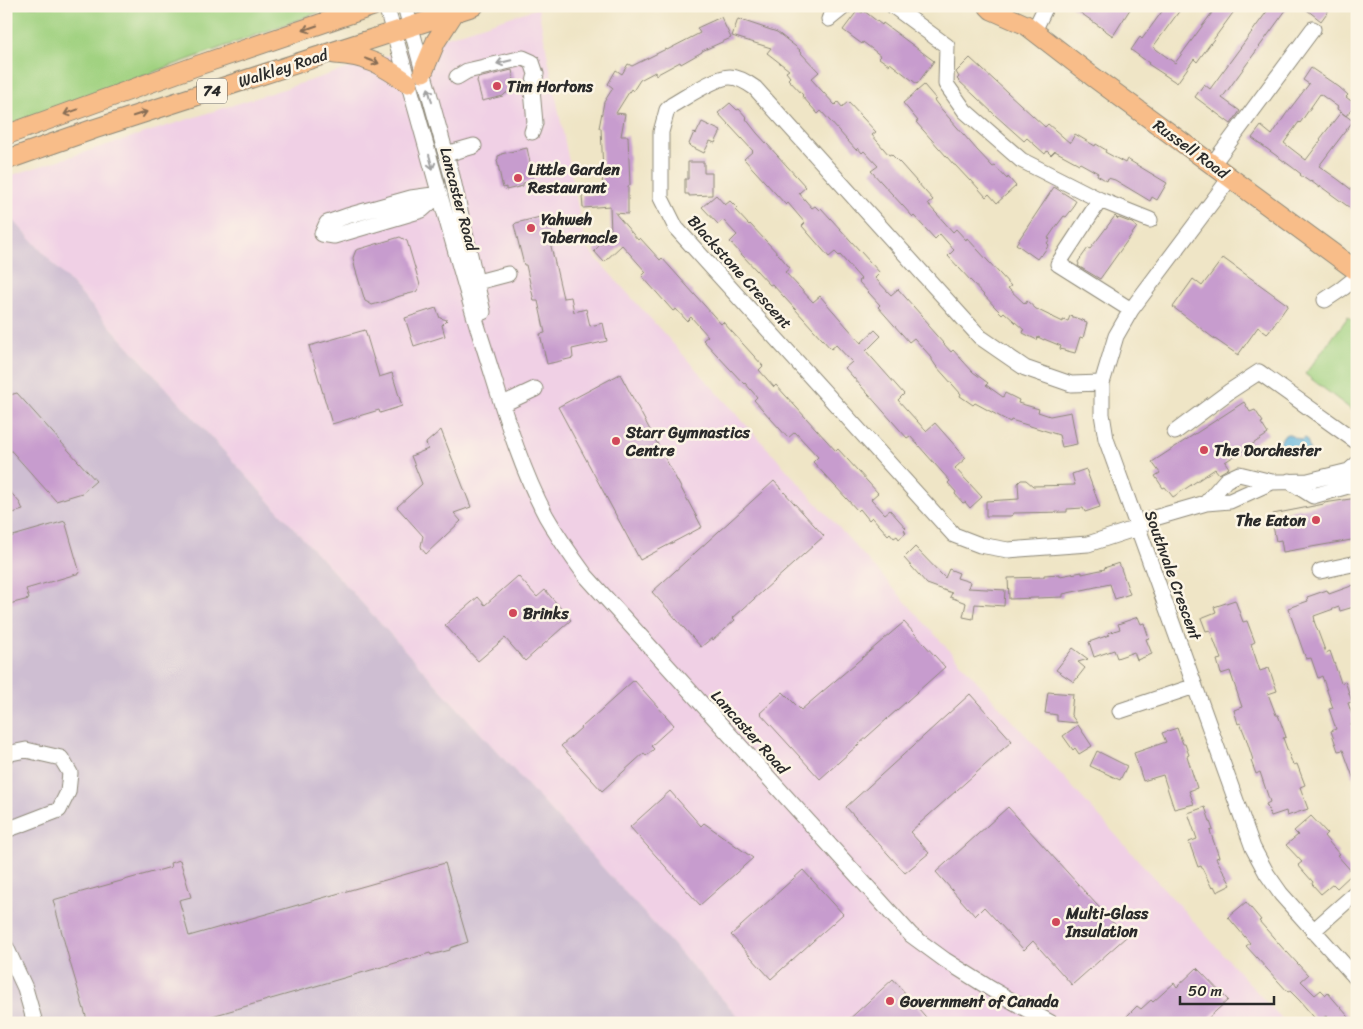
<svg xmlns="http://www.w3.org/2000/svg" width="1363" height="1029" font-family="Sriracha,sans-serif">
  <rect width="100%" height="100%" fill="#fcf5e5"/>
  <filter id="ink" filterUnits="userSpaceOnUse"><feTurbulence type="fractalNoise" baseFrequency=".02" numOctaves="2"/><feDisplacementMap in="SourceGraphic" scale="10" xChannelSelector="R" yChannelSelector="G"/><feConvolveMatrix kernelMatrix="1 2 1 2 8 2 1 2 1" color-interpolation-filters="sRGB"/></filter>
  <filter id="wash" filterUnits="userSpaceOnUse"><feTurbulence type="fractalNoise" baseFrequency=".0096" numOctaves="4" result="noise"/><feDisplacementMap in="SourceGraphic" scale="20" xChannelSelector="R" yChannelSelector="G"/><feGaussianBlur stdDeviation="1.12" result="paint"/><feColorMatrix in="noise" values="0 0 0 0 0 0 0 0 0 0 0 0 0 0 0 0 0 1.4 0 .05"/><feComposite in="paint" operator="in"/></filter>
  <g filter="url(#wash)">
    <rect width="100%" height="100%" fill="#efe5c6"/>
    <path fill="#f0d0e5" d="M538,8l48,239 699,776h-541l-738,-811v-35z"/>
    <path fill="#cebed2" d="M6,212l738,811h-738z"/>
    <path fill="#a1d281" stroke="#667e56" d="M6,6h330l-330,120z
      M1348,317l9,7v90l-52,-40z"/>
    <path fill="#63b6de" stroke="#477084" d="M1287,434l14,6 5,-2 4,12 -14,5 -18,-8 5,-11z"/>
    <g id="blocks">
      <path fill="#c79cce" d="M1071,6h61l-19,30z
        M1166,6h17l-30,41 22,16 42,-57h21l-41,56 -3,-3 -17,24 -29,-19 1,-1 -18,-13 9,-13 2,2z
        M1271,6h18l-67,92 18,13 -9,13 -36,-27 9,-13 6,5z
        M1302,6h22l5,4 -8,11z
        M858,10l4,3 2,-2 18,14 1,-2 51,38 -17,23 -27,-21 -1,2 -10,-7 2,-2 -18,-14 -1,2 -19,-14z
        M721,17l10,21 -29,13v1l-21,12 -1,-2 -24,13 -1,-3 -15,8 -7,11 -2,-2 -15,24 9,1 -4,22h7l2,49 -2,1v28l-13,-1 23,27 2,-2 20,22 2,-2 59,66 2,-2 40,44 -4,4 15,17 2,-2 60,66 2,-2 40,44 -7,6 14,15 5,-4 16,18 -2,2 2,3 -7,6 -2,-3 -3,2 -4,-5 -2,2 -16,-18 -3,3 -9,-11 -2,2 -45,-49 5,-5 -23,-25 -7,6 -34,-38 3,-3 -12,-14 -1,1 -41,-44 5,-4 -17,-19 -4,4 -11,-12 -3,2 -31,-35 4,-4 -24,-27 -18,17 -10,-11 17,-17 -1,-28 -27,2 -1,-13 21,-1 -1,-23h1l-2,-43h-2l5,-26 9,-14 -5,-4 8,-14 6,4 6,-10 4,2 34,-17 1,1 33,-17 -3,-5z
        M738,19l39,13 23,18 -1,1 20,21 -8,7 24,26 3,-3 4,5 6,-5 28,30 -4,3 17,20 2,-1 10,10 32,36 -5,4 25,28 3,-3 10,11 1,-2 44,48 -3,2 17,16 2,-3 9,8 27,13v-2l5,1 2,-5 15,5 -1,1 3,1 -4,15 -3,-1 -5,16 -15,-4 1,-3 -17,-7v1l-6,-3 -1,3 -14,-7 1,-3 -20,-18 -2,2 -7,-7 -47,-51 6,-6 -14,-16 -5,5 -21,-23 -1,1 -42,-46 7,-5 -14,-15 -2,2 -4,-5 -2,2 -35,-39 -3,3 -16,-18 1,-1 -15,-16 2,-2 -4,-5 3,-2 -22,-17 4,-5 -39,-12z
        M970,58l75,69 3,-3 22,19 5,-9 20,12 1,-2 10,6 -1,2 20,11 2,-4 40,24 -10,17 -5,-3 -2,4 -35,-21 -7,-2 -1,3 -10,-6 1,-2 -18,-10 -1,1 -24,-13 -4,4 -4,-4 -2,3 -18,-16 -3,3 -29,-26 -38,-36 2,-2 -3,-5z
        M1311,68l28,19 9,8 -2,2 9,7 -9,12 -9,-7 1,-2 -18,-13 -20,29 -1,-1 -15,21 22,17 15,-20 -1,-1 21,-27 12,9 -34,45 20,14 18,14v19l-37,-27v2l-9,-7 -1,1 -10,-7 1,-1 -9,-7 -40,-29 9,-12 11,9 14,-21 23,-30 -6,-4z
        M512,70l4,21 -10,2 -3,3 -21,5 -5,-20 1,-3z
        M924,85l12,14 -2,1 3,4 40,46 16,17 2,-1 12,13 1,-2 8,9 -19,17 -8,-9 -3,3 -15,-17 -1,1 -15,-16h-1l-38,-43 2,-1 -15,-18z
        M730,103l7,7 2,-1 8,9 -1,1 11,14 49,54 -7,6 13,15 3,-2 4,4 2,-2 59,65 -5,5 16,17 7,-6 31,35 -1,2 23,26 2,-2 20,22 15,11 -2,2 17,12 2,-4 14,7 -1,3 21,6 -1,3 12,4 21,-4 6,32 -15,3 -3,-12 -48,-15 -1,2 -35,-19 -2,2 -13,-9 1,-2 -25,-28 -4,-6v-2l-18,-20 -5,4 -31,-35 2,-2 -22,-24 3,-2 -21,-24 -1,1 -4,-4 -6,5 -27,-31 3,-3 -17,-20 -2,2 -42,-46 9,-8 -35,-38z
        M702,122l19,9 -6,12 -5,-2 -6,12 -14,-7 1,-1 -2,-1 5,-12 2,2z
        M527,148l7,33 -11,2v3l-17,4v-3l-3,1 -1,-4 -5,-24 1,-1v-3l3,-1v-1z
        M688,162h16v11h8v22l-23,1v-2h-4v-15h3z
        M1054,187l22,14 -3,5 1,1 -8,10 -2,-1 -9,12 -7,10 2,1 -3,4 2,2 -8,11 -1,-1 -3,4 -21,-15z
        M716,195l9,10 5,-4 7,7 -2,2 14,15 1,-1 30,32 10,12 -5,4 28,30 7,-6 41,47 14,-13 6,6 -15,15 38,43 -6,6 28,31 9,-8 31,35 -11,10 27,29 -12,11 -5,-6 -2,1 -8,-9 1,-2 -8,-9 2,-2 -40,-45 -3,2 -62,-70 7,-6 -16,-17 -5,4 -36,-40 -23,-25 -2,1 -40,-43 7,-7 -14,-15 -5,4 -16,-17z
        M544,216l19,82 8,-1 3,15 12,-3 4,17 13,-3 4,18 -35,8 1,9 -26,6 -7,-30 5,-1 -7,-32h-4l-8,-36h-2l-10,-40 2,-2z
        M1115,216l3,3 1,-1 13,5 5,4 -37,52 -22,-13 1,-2 -1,-2 10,-14 2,1 7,-9z
        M400,237l7,4 13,44 -2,4 -2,3 -16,4 -17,6 -11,3 -3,-2 -4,-2 -10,-33 -2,-10 1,-3 2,-5z
        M1223,258l65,47 -19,27 -2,2 -9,-7 -20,28 -26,-18 -39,-30 20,-28 9,7z
        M436,308l4,10 7,2 -5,5 3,11 -31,10 -9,-28z
        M365,330l14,47 13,-4 10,33 -22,7 -1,-3 -47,14 -23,-78z
        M620,374l82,153 -62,33 -82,-153z
        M17,393l79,88 -14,12 -26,8 -50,-56v-49z
        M1244,402l6,10 5,-2 8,12 -2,1 7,11 -43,28 4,6 -10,6 -4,-5 -42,28 -8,-10 -2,1 -8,-12 5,-3 -8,-11z
        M441,430l30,77 -17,6 7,8 -35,33 -4,-5 -1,-3 2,-10 -26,-29 25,-23 -11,-28 17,-7 -2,-6z
        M1086,469l14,38 -15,5 -2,-4 -16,1v3l-54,1v2l-3,1h-24v-15l33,-2 -1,-16 3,-3h5l7,6 42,-1 -3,-11z
        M774,481l50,55 -91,82 2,2 -22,20 -1,-2 -11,9 -49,-55z
        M6,487l14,16 3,7 -17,5z
        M1357,498v41l-74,13 -2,-12 -5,1 -3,-15h3l-3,-12 51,-10v-1z
        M65,521l15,52 -54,16 3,10 -20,5 -3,-7v-59z
        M915,547l30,31 4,-9 10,4 -2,5 13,4 -2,6 37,2 -1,16 -29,-2 -2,15 -10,-2 3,-14 -16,-6 2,-4 -25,-9 -23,-26z
        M1119,563l11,31 -15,5 -5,-15 -47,10v3l-54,2 -1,-21 36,-1v-2l16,-1v2l22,-4v2l23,-5 -1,-1z
        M518,576l19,21 8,-7 26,30 -46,41 -20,-23 -27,23 -33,-36 33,-28 7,8z
        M1354,585l3,9v12l-17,5 -1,-4 -25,9 1,5h-1l12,32 4,-2 11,32 4,-2 7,21 -4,1 7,20 -4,1 6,16v45h-1l-13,-35 -5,1 -7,-20 5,-2 -7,-20 4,-1 -11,-32 -4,2 -7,-20 -5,1 -18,-51 20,-7 -1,-4 20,-7 2,4z
        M1235,600l8,22 4,-1 8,21 -4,2 9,27 9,-3 8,23 -9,3 8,21h2l8,22 -3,1 10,27 4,-1 8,21 -5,2 8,22 -21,7 -1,-5 -15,5 -5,-12 4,-2 -10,-30 -4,2 -5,-13 2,-1 -7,-22 -6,-15 -2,1 -4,-14 8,-3 -12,-36 -9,3 -4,-14 4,-1 -11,-29 -4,1 -5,-13 15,-6 -2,-5z
        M1138,617l3,7 3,-1 5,15 -3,1 6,15 -15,6 -3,-8 -17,6 -3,-8 -20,7 -5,-15 20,-7 -1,-2 12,-4 -2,-5z
        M904,622l41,45 -125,112 -60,-66 23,-21 18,18z
        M1073,648l15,11 -10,3 7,6 -11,14 -18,-12z
        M634,680l40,45 -23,21 3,3 -8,7 -2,-3 -42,38 -41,-45z
        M1048,692l25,2 -2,21 6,8 -20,-2v-6l-12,-2z
        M970,694l42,47 -102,91 19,21 -24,20 -59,-66z
        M1078,725l14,21 -13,8 -4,-6 -2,2 -10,-14z
        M1177,728l6,16h2l4,11 -2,1 10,32 -8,3 5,13 -20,5 -11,-34 -20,6 -9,-28 32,-11 -4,-9z
        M1097,751l30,15 -7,14 -30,-14z
        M670,791l31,35 3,-3 49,35 -53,47 -70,-78z
        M1008,807l118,130 -54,48 -39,-44 -9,9 -40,-43 -9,9 -39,-44z
        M1205,807l8,23 -3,1 9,26 -3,1 15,27 -14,7 -3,-6 -2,2 -11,-22 -3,1 -9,-25 8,-3 -9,-26z
        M1311,816l16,17 -3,3 15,18 -2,1 16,18 -16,15 -4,-4 -12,10 -9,-10 1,-2 -15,-17 4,-3 -16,-17 12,-10 -4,-4z
        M180,860l11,37 -12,3 10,36 256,-73 23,79 -18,6v2l-19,5 -1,-2 -242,70h-100l-19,-64 -16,-59 118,-33 -1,-4z
        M803,870l40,44 -72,65 -40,-44z
        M1246,902l15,18 -2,1 28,32v-1l21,23 -7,6 14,14 6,-5 5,5 2,-2 26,30h-23l-5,-7 -8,6 -18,-21 -10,-10 -2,1 -31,-34 -11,-12 4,-3 -22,-26z
        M1197,968l31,32 -23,21 -3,-3 -5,5h-65l-6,-6 11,-11 4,3 10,-9 2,2 21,-19 3,4z
        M893,979l38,44h-86z"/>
    </g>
  </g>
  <g filter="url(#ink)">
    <use href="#blocks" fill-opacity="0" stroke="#8d8878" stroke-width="1"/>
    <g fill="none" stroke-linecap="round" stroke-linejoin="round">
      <g stroke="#8d8878" stroke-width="17">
        <path id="minor" d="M386,6c33,109 61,220 94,329 20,61 36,124 66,181 12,21 26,41 40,60l325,359 34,25 46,29 60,34
          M405,6l47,170 31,136
          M893,6l54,40 -1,38 19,27 56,49 79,40 -42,64 73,46
          M829,19l16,-13
          M1034,31l12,-25
          M457,77l10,-6 56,-13 9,4 4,12 -4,16 3,33 -3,9
          M446,154l28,-8
          M1212,165l101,-136
          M1230,178l-99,132 -15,26 -14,47v31l4,25 147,409 14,26 14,20 76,85
          M440,194l-18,16 -88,26 -12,-2 5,-11 20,-7 64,-18z
          M1100,200l50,20
          M466,285l42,-11
          M1325,300l18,-12 14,-11
          M1102,383l-31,1 -46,-16 -45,-31 -225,-249c-7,-5 -16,-11 -25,-11 -15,0 -45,21 -58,28l-5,5 -6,22v66l15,30 278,307 26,10 28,5 80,-6 49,-16 14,-9 55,-16 24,-2 42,-19 36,-1 41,-10 8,-7
          M503,404l32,-15
          M1175,432l55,-41 29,-19 98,70
          M1289,481l24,15 35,-10 1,-15
          M1206,503l20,-23 13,-6 33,8
          M1320,571l37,-8
          M1120,711l75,-25
          M6,754l20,-4 35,8 9,15 -2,19 -9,18 -39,15 -14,5
          M1313,931l44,-39
          M6,947l19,41 10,35"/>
      </g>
      <g stroke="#8d8878" stroke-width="21">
        <path id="major" d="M988,6l4,4 34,15 66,51 265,195
          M335,54c33,2 47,11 73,29
          M423,72l13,-31 18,-28
          M6,135l193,-70 174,-59
          M6,160l88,-31 380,-123"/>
      </g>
      <use href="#minor" stroke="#fff" stroke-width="15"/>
      <use href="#major" stroke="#f8bd89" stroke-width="19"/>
    </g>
    <defs><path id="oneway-shaft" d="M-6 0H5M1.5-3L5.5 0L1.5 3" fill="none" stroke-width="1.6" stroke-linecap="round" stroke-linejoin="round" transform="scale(1.25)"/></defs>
    <g stroke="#876d55">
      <use href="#oneway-shaft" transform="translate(310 28) rotate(161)"/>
      <use href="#oneway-shaft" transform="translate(372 61) rotate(20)"/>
      <use href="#oneway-shaft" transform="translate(71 112) rotate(160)"/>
      <use href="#oneway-shaft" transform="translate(140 114) rotate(-18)"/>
    </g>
    <g stroke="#a0a0a0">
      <use href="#oneway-shaft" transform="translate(504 62) rotate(167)"/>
      <use href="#oneway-shaft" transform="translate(430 95) rotate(-105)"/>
      <use href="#oneway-shaft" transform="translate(431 162) rotate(75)"/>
    </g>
  </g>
  <g fill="#d1495b" stroke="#fcf5e5" stroke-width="2">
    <circle cx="497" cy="86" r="5"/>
    <circle cx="518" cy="178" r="5"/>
    <circle cx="531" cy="228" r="5"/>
    <circle cx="616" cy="441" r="5"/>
    <circle cx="1204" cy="450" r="5"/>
    <circle cx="1316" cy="520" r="5"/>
    <circle cx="513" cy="613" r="5"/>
    <circle cx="1056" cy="922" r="5"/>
    <circle cx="890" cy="1001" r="5"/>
  </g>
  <g text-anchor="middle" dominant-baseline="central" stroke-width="5" stroke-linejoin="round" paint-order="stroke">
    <rect fill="#fcf5e5" stroke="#6a6863" stroke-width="1" x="197" y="78.5" width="30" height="25" rx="4"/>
    <g font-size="15" font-weight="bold" fill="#2b2b2b">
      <text x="212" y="91">74</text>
    </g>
    <g font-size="16" fill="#2b2b2b" stroke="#fcf5e5">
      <text transform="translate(283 68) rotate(-18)">Walkley Road</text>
      <text transform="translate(1191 149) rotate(36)">Russell Road</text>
      <text transform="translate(459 199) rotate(75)">Lancaster Road</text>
      <text transform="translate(740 272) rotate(48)">Blackstone Crescent</text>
      <text transform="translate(1173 575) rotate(70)">Southvale Crescent</text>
      <text transform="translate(750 732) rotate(48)">Lancaster Road</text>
    </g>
    <g font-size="16" font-weight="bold" fill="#2b2b2b" stroke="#fcf5e5" text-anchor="start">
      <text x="507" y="86">Tim Hortons</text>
      <text x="528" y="169">Little Garden<tspan x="528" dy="18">Restaurant</tspan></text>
      <text x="541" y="219">Yahweh<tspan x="541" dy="18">Tabernacle</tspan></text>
      <text x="626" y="432">Starr Gymnastics<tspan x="626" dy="18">Centre</tspan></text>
      <text x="1214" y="450">The Dorchester</text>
      <text x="1306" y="520" text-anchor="end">The Eaton</text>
      <text x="523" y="613">Brinks</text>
      <text x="1066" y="913">Multi-Glass<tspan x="1066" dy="18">Insulation</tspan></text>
      <text x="900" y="1001">Government of Canada</text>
    </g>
  </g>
  <rect width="1363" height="1029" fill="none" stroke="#fcf5e5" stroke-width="25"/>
  <path d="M1180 996v8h94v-8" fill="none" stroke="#2b2b2b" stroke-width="2.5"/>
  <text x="1188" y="996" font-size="15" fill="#2b2b2b" stroke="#fcf5e5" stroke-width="4" paint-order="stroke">50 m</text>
</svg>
